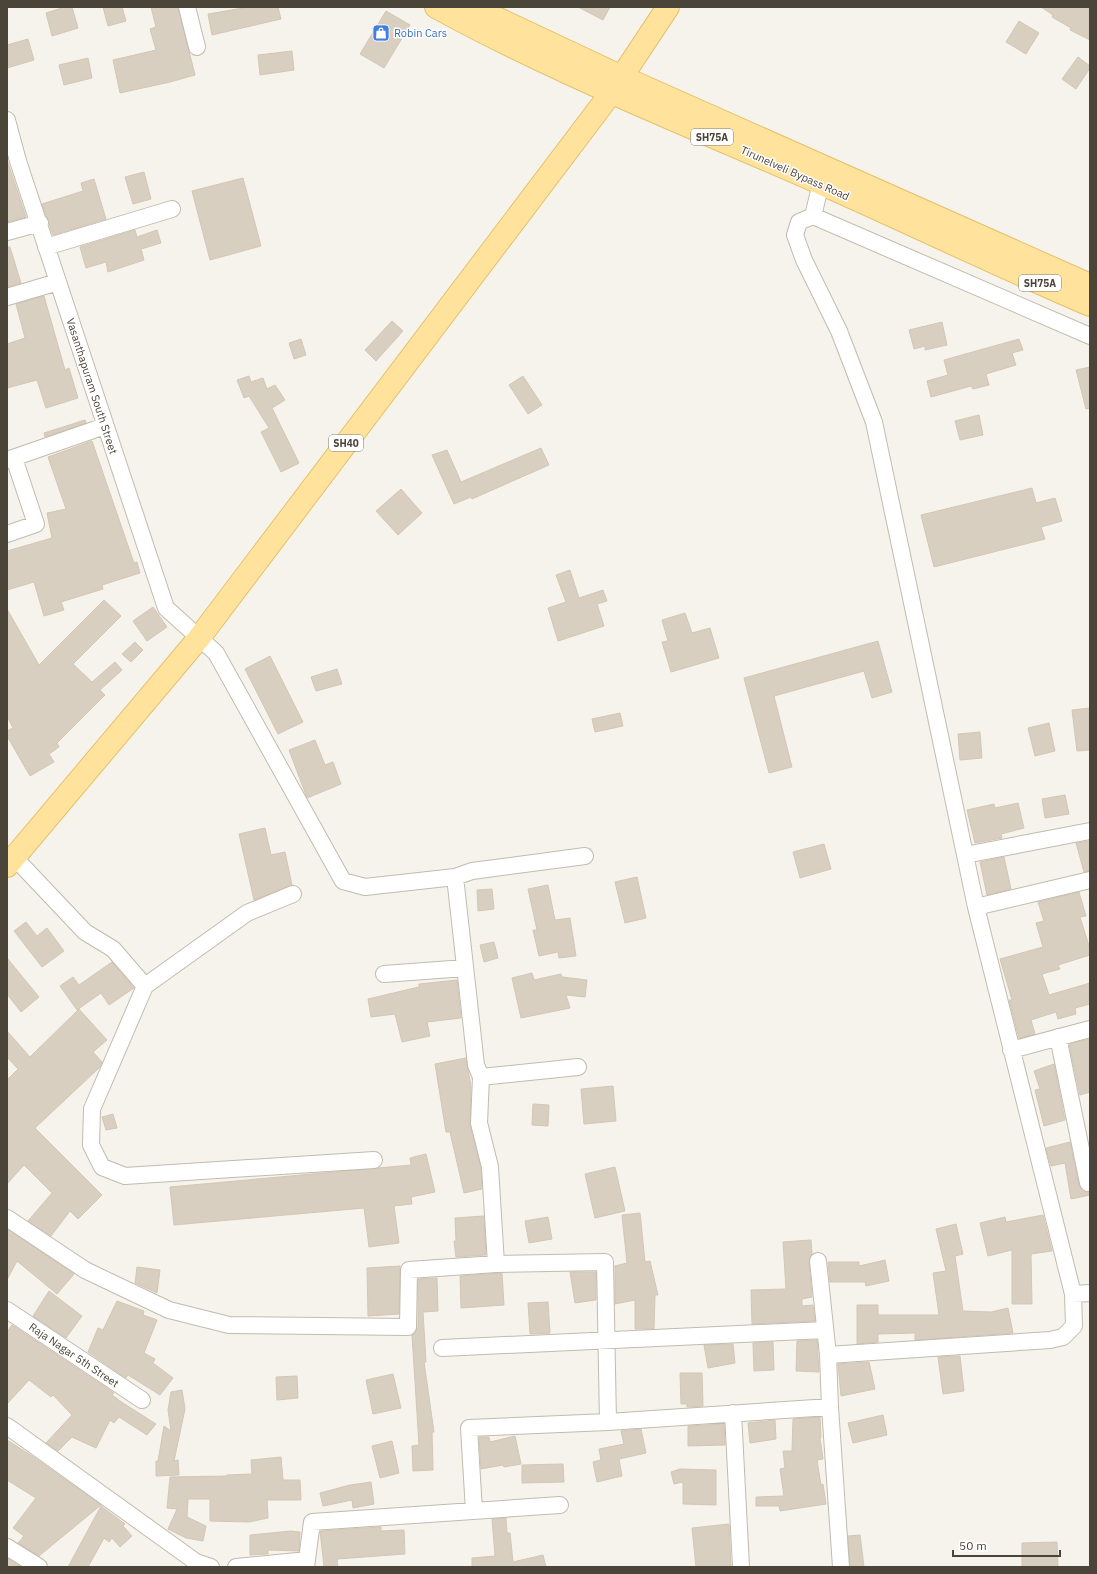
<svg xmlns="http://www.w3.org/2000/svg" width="1097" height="1574" font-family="'IBM Plex Sans',sans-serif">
  <rect width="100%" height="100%" fill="#f6f3ec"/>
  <path fill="#d8cfc1" stroke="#d3c7b4" d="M65,7h7l6,21 -26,8 -6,-23z
    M103,7h19l4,14 -18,5z
    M151,7h27l17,68 -25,7 -50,11 -7,-33 43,-10 -6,-21 6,-2z
    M249,7h29l3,12 -69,16 -4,-21z
    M578,7h32l-7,13z
    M1041,7h49v33l-20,-10 1,-2 -19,-11 1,-2z
    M386,11l24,14 -26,43 -24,-14z
    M1019,21l20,12 -13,21 -20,-12z
    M28,39l6,21 -27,8v-23z
    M292,51l2,19 -34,5 -2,-20z
    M1078,57l12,9v2l-14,21 -14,-10z
    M88,58l4,20 -28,7 -5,-20z
    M7,160l19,57 -19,5z
    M144,172l7,27 -18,5 -8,-27z
    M243,178l18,68 -51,14 -18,-69z
    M94,179l12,40 -53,16 -11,-31 41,-13 -2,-8z
    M135,230l2,7 20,-7 4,13 -20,6 3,11 -36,12 -2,-10 -20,6 -6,-21z
    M7,247h3l11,36 -14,4z
    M44,296l21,74 4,-2 9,30 -32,10 -9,-28 -30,8v-44l18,-6 -9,-34z
    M392,321l11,10 -27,30 -11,-11z
    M942,322l5,23 -22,5v-4l-11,3 -5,-19z
    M301,339l5,16 -12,4 -5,-16z
    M1019,339l4,11 -11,3 4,12 -30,9 3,11 -16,4 -2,-3 -40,11 -4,-16 21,-6 -4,-15z
    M1090,367v41l-4,1 -10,-39z
    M249,376l2,6 12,-4 4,11 8,-4 10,15 -13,8 27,55 -18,9 -20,-40 8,-4 -20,-32 -5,2 -7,-18z
    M523,376l19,29 -14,9 -19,-29z
    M979,415l4,20 -23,5 -5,-19z
    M85,420l1,3 -41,14 -1,-4z
    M92,441l42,122 3,-1 3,11 -38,12 1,4 -42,13 3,8 -20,6 -10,-34 -27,8v-39l45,-13 -5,-25 19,-4 -18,-52z
    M541,448l8,17 -77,34 -1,-2 -17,7 -22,-49 15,-5 14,32z
    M1032,488l4,15 19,-5 7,23 -21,6 4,12 -111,28 -13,-52z
    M401,489l21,24 -24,22 -22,-24z
    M570,570l9,28 24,-8 4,11 -10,3 7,22 -46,15 -10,-33 18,-6 -10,-27z
    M104,600l17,16 -48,48 19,18 23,-20 7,8 -22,20 5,5 -48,48 2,4 -10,7 5,8 -24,14 -23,-40v-5l6,-3 -6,-12v-107l32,56z
    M153,607l14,20 -20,14 -14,-20z
    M685,613l7,20 18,-5 9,30 -48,14 -9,-30 6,-1 -6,-21z
    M878,641l14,51 -20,6 -8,-27 -90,25 18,71 -23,6 -25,-95z
    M135,642l8,8 -12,12 -9,-8z
    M270,656l33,66 -25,12 -33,-65z
    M337,669l5,15 -26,7 -5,-14z
    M1090,708v42l-13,1 -5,-41z
    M620,713l3,13 -28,6 -3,-13z
    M1049,723l6,28 -20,5 -7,-28z
    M980,732l2,26 -22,2 -2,-26z
    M315,740l10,25 8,-3 8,22 -34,14 -18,-48z
    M1065,795l4,19 -24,4 -3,-19z
    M1018,803l6,25 -23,6 1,4 -27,5 -8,-33 27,-6 1,4z
    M265,828l6,27 14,-3 7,33 -38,15 -15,-66z
    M1090,841v30l-6,1 -8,-29z
    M824,844l7,25 -31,9 -7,-26z
    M1004,857l7,32 -24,6 -7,-33z
    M637,877l9,41 -21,5 -10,-41z
    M548,885l7,35 15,-2 6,38 -17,2 -1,-6 -19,4 -6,-26h4l-9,-41z
    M492,889l2,20 -16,2 -1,-21z
    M1079,892l7,24 -6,1 10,32v6l-32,10 2,4 -18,5 7,21 41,-12v21l-15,4 1,6 -18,5 -2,-7 -25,8 4,14 -16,4 -10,-38h3l-12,-41 43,-12 -7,-24 8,-2 -6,-19z
    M26,922l11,14 10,-8 17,23 -22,16 -28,-36z
    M494,942l4,16 -14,4 -4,-17z
    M7,958l32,39 -18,15 -14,-18z
    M112,962l22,26 -25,17 -8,-12 -24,17 -17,-24 13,-9 6,8z
    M532,973l2,7 27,-6 1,3 25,3 -2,17 -19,-2 4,13 -49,10 -9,-40z
    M457,980l4,38 -34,4 3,14 -28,6 -7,-28 -24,3 -3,-18 51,-12v-3z
    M79,1009l28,31 -14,12 9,10 -3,6 -64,60 67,67 -24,24 -8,-8 -19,25 -23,-15 24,-28 -28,-28 -17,19v-104l11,-11 -11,-12v-26l23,26z
    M1090,1039v53l-10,3 -11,-51z
    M466,1058l5,29 -1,38 11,43 1,21 -18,4 -14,-61h-4l-11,-68z
    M1054,1064l11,56 -21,6 -9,-36 5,-1 -6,-18z
    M613,1086l3,35 -32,3 -3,-35z
    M533,1104l16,1 -1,21 -16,-1z
    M113,1114l4,14 -11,2 -4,-13z
    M1070,1142l9,43 6,7h5v3l-19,4 -6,-36 -14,3 -5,-18z
    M426,1154l9,38 -24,5 1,7 -18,2 5,37 -30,4 -5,-39 -190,17 -4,-38 241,-22 -1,-7z
    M615,1167l10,44 -30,7 -10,-44z
    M640,1213l5,49 5,-1 8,34h-3l-1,34h-19v-29l-20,4v-38l12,-3 -5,-48z
    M1043,1215l9,36 -21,3 1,50h-20v-54l-24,6 -8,-33 25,-6 1,5z
    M484,1216l2,39 -30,2 -2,-16h2l-1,-23z
    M548,1217l4,22 -23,4 -4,-22z
    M956,1224l7,30 -8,2 8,55 28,1 17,-4 5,25 -98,7v-7l-37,1v8l-21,2v-39h21v10h61l-6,-42 13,-2 -10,-42z
    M7,1229l67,45 -17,20 -40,-33 -10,19z
    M811,1240l1,13 -3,9 3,35 -10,2v7l11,-1 2,16 -63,3 -1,-34 35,-1 -3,-47z
    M885,1260l4,21 -23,5 -1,-4h-35l-2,-20h31v4z
    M400,1266l-1,48 -31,2 -1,-48z
    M137,1267l23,3 -3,23 -22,-10z
    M570,1272h26v28l-21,3z
    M502,1273l2,32 -43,3 -1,-32z
    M437,1278l1,33 -15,1 3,50h-2l10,70h-2l1,38 -20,1 -1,-25 7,-1 -7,-110 6,-8v-48z
    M49,1291l33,25 -16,22 -33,-22z
    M117,1301l27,10 -1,4 14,5 -13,33 11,6 -2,4 20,15 -13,17 -32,-20 -2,3 -38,-26 10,-24 5,2z
    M548,1302l2,31 -20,1 -2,-31z
    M12,1325l102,68 -2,2 11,8 33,21 -9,11 -28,-18 -5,6 -4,-3 -14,28 -24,-11 -14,14 -12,-8 26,-28 -19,-20 -2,2 -22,-17 -22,24v-72z
    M817,1340l2,32 -23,-1 1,-30z
    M773,1342l1,28 -20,1 -1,-28z
    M733,1344l2,19 -27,5 -4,-23z
    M960,1356l4,35 -21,3 -5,-37z
    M869,1362l6,27 -34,7 -3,-32z
    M680,1373h22l1,33 -16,1v-3h-6z
    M393,1374l8,34 -28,6 -7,-34z
    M297,1376l1,22 -21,2 -1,-23z
    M182,1390l3,19 -11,52 4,-1 1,15 -23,1v-15h2l6,-35 7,5 -3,-21 3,-18z
    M883,1415l4,20 -34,8 -5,-20z
    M820,1417l1,21h-1l3,21 -6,1 4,25 2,-1 3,20 -46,7 -1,-5h-23v-9l28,-1 -4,-27 5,-1 -2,-17h9l1,-32z
    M775,1420l1,19 -26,4 -2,-20z
    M724,1424l1,21 -37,1v-20z
    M641,1429l5,24 -27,6 3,17 -25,6 -4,-20 8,-2 -2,-11 25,-5 -3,-13z
    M515,1436l6,28 -17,3 -1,-2 -22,4 -2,-32h10l1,5z
    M7,1440l22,14 72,51 -62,51 -21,-13 6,-7 -11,-8 23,-30 -29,-18z
    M392,1441l7,32 -19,5 -8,-32z
    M281,1457l2,23h17l1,20h-34l1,18 -19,4 -39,-1v-22h-22l-1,18 19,9 -3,15 -17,-3 -18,-9 9,-20 -10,-1 3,-31 57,-1v-1l25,-1 -1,-14z
    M563,1464l1,18 -42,1v-18z
    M680,1469l36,1v35l-33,-1v-22l-9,2 -3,-12z
    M371,1482l3,22 -21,4 -1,-8 -29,6 -3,-13 30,-8z
    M101,1506l24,18 -2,2 9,10 -12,11 -8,-9 -3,4 -5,-4 -16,29h-20z
    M506,1518l1,15h3l3,29 30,-7 3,12h-74v-9l23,-2 -3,-37z
    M729,1524l2,43h-35l-4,-39z
    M381,1527v4l23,-1 1,24 -68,5 1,8h-14l-4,-36z
    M291,1531l9,1 -1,19 -31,-1v4l-18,1v-20z
    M860,1535l4,32h-14l-2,-31z
    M1057,1542l1,25h-36v-24z
    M7,1558l14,9h-14z"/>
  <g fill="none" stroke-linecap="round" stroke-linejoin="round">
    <g stroke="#c2bbae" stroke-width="18">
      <path id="street" d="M187,7l10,40
        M7,120l11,41 148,447 50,45 127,228 22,6 90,-10 17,-6 113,-15
        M821,183l-8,33 -14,6 -4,13 9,25 35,71 35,91 102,485 97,387 1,32 -11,11 -13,3 -222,15
        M813,216l277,120
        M7,232l33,-9
        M46,247l126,-38
        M7,297l51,-15
        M7,460l98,-34
        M7,534l29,-10 -22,-66
        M965,855l125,-24
        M14,857l71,75 28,17 32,37 -53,123 -1,36 11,22 23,9 249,-16
        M455,877l21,188 5,12 -2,46 11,44 6,97
        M976,907l114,-27
        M384,974l81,-6
        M145,986l102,-73 46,-19
        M1058,1037l30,146
        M1011,1050l79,-21
        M481,1077l97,-10
        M7,1218l78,52 84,40 60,15 179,2 1,-57 87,-6 109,-2 3,160
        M818,1261l10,94 2,52 11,160
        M1073,1294l17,-1
        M7,1310l135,90
        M442,1348l383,-18
        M733,1413l8,154
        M7,1426l189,136 15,5
        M474,1511l-5,-83 139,-6 222,-15
        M7,1547l32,20
        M236,1567l71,-7
        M306,1567l6,-45 248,-17"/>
    </g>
    <g stroke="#e6c16a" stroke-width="24">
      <path id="primary" d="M436,7c124,68 255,119 384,176 90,40 179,83 270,122
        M473,7l149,70 468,208
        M7,866l192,-228 412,-545 57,-86"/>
    </g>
    <use href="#street" stroke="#fff" stroke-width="16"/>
    <use href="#primary" stroke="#ffe39c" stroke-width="22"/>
  </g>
  <defs>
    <g id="shop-square" transform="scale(0.9)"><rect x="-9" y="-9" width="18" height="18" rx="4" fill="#3f7fe0" stroke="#fff"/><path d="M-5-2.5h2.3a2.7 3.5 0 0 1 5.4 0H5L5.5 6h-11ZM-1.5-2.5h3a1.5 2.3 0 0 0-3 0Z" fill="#fff"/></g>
  </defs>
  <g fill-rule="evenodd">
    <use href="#shop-square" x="381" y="33"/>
  </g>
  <g text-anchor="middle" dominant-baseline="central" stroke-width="3" stroke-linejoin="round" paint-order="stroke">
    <g fill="#fff" stroke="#817c74" stroke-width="1">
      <rect x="691" y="129" width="42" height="16" rx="3"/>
      <rect x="1019" y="275" width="42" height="16" rx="3"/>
      <rect x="329" y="435" width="34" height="16" rx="3"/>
    </g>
    <g font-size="10" font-weight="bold" fill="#4b4439">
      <text x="712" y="137">SH75A</text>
      <text x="1040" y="283">SH75A</text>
      <text x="346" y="443">SH40</text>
    </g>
    <g font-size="11" fill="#366cbe" stroke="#fff" text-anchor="start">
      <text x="394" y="33">Robin Cars</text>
    </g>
    <g font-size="11" fill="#4b4439" stroke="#fff">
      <text transform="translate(795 173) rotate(24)">Tirunelveli Bypass Road</text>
      <text transform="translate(92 386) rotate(72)">Vasanthapuram South Street</text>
      <text transform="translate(74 1355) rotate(34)">Raja Nagar 5th Street</text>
    </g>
  </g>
  <rect width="1097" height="1574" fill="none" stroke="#4b4439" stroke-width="16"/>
  <path d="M953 1550v6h107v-6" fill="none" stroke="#4b4439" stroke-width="2"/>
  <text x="959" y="1550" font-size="12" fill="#4b4439" stroke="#ffffff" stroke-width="3" paint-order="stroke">50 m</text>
</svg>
